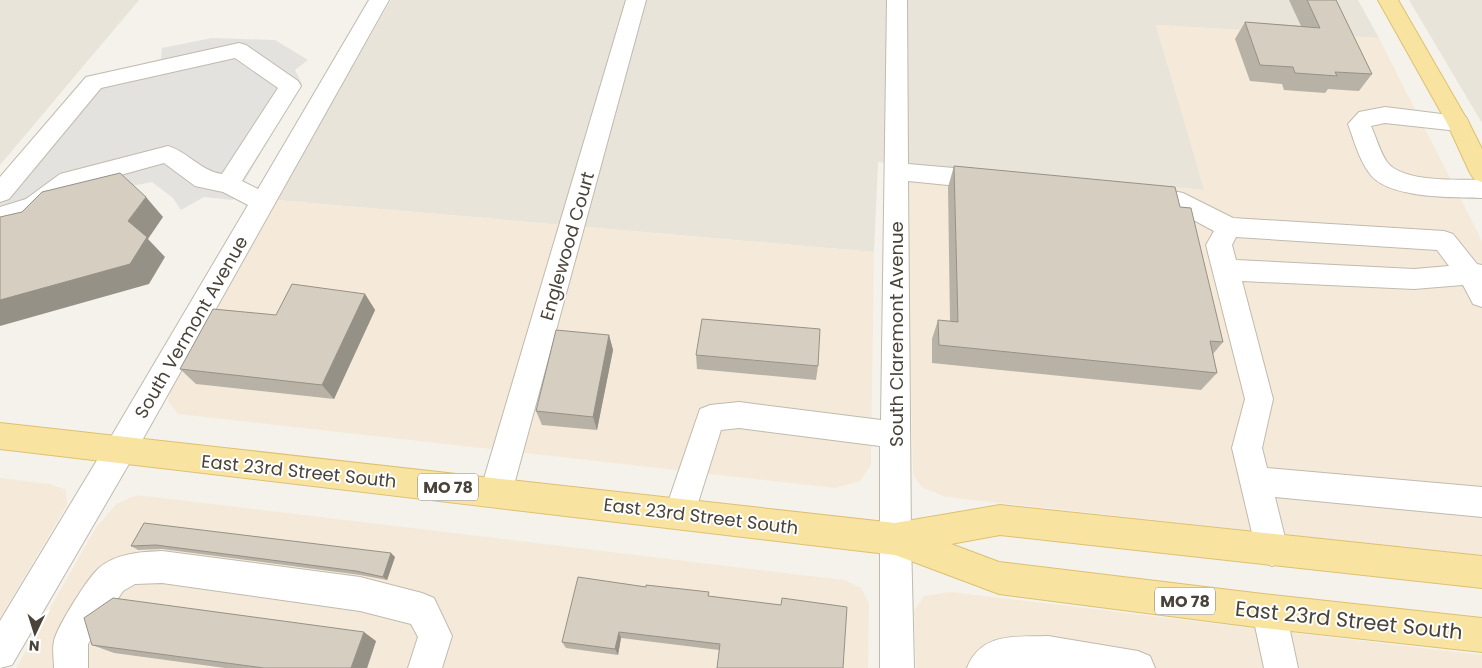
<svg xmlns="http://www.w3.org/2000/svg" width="1482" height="668" font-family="Poppins,sans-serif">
  <rect width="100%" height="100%" fill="#f5f2eb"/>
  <path fill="#e8e4da" d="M0,0h139l-139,165z
    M391,0h967l21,38 -223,-13 49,165 -327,-28 -4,90 -598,-52z
    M1409,0h73v123z"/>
  <path fill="#f5ead9" d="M1156,25l223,13 103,203v315l-536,-59 -23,-9 -10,-13 -8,-311 299,26z
    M276,200l598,52 -3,213 -11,16 -24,7 -658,-74 -10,-13 4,-20z
    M0,478l50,6 16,6 1,15 -67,113z
    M137,495l707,85 17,8 8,15 -1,65h-852l79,-139 21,-25z
    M950,592l532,63v13h-566l-2,-57 10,-15z"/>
  <path fill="#e4e2df" d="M212,38l63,2 33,20 -13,10 7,14 -69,116 -29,-3 -23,13 -8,-12 -21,-16 -60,12 -92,31v-40l101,-111 60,-15 1,-11z"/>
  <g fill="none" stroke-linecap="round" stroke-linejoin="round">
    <g stroke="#c0baae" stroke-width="2">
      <path id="minor" d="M369,0h20l-259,462 -118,203 -12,3v-47l108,-179 140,-237 -25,-13 -28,-6 -31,-23 -87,24 -34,25 -43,13v-18l26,-8 34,-25 108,-28c20,6 33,25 54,28l56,-86 -43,-30 -134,30 -92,111 -9,3v-25l86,-100 153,-34 7,2 52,36 3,5 -59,95 16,8z
        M626,0h20l-134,492 -5,10 -11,5 -11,-5 -5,-10z
        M887,0h20l1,164 80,7 9,3 3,6 -3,6 -9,3 -80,-8 3,358 3,129h-34v-222l-141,-18 -18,2 -30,95 -11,4 -11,-4 -5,-11 36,-105 10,-4 29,-3 142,18z
        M1385,107l81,10 3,6 -3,6 -8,2 -73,-8 -14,3c5,11 9,26 16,36 16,21 71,17 95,18v18c-28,-1 -94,1 -112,-24 -11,-14 -16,-34 -22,-50l11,-12z
        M1143,185l40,8 50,25 211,13 9,3 24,30 5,1v42l-9,-3 -10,-19 -49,4 -172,-8 31,118 -11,49 5,20 215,19v30l-207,-20 13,53 -5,11 -11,5 -11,-5 -5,-11 -24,-102 13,-49 -39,-154 8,-14 -45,-24 -35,-7 -3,-6 3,-6zM1236,237l201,13 12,16 -35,3 -178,-9 -4,-15z
        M162,551l198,26 62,16 12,5 18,38 -10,32h-34l10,-31 -7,-13 -51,-13 -198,-28 -27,1 -12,7 -35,53v24h-34c0,-9 -2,-19 0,-27 3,-14 34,-64 45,-73 17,-15 43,-16 63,-17z
        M1269,595l12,5 5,12 12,56h-34l-12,-56 5,-12z
        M1048,636l90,15 12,5 5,12h-188c14,-36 49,-31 81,-32z"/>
    </g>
    <g stroke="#ddc171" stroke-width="2">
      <path id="major" d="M1378,0h20l71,123 13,26v33l-8,-3 -4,-6 -23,-50z
        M0,423l895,100 105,-18 482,51v32l-482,-53 -49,9 48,18 264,32 219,24v34l-219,-24 -264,-34 -104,-39 -895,-106z"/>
    </g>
    <use href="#minor" fill="#fff" fill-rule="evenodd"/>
    <use href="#major" fill="#f8e3a1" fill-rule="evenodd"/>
  </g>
  <path fill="#b8b2a6" d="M1289,0h47l36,74 -13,17 -31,-2 -3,4 -41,-3 -2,-6 -32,-3 -15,-42 10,-17 56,4z
    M954,166l226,41 43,135 -10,12 4,19 -16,17 -269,-27v-24l6,-19 12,1 -2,-134z
    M365,294l10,16 -41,89 -138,-15 -16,-15 96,-54z
    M609,335l4,15 -16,80 -55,-5 -6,-14z
    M696,355l122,11 -2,14 -119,-11z
    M144,523l251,34 -8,23 -27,-5 -198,-26 -24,1 -7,-4z
    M646,587l63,9 72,9 66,2 -128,43 -98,-12 -3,17 -52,-7 -4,-6z
    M376,641l-9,27h-142l-111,-15 -22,-8z"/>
  <path fill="#969187" d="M146,197l17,20 -15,22 17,18 -16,27 -149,42v-26l128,-79z
    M365,294l10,16 -41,89 -12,-14z
    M609,335l4,15 -16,80 -4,-13z
    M391,553l4,4 -8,23 -4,-3z
    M364,632l12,9 -9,27h-16z
    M619,632l2,6 -3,17 -3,-6z"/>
  <path fill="#d6cfc1" stroke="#969187" d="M1307,0h29l36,74 -37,-2 2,4 -42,-3 -2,-6 -33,-2 -15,-43 75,6z
    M954,166l221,21 5,20 11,1 32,134 -13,-1 7,32 -278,-28 -1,-25 20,2z
    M120,173l26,24 -18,24 19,16 -17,27 -130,36v-83l22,-5 20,-20z
    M292,284l73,10 -43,91 -142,-16 33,-60 63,6z
    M702,319l118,10 -2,37 -122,-11z
    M556,330l53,5 -16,82 -57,-6z
    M144,523l247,30 -8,24 -27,-6 -200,-26 -25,1z
    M578,577l68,10v-2l63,7 -1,4 73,9 1,-7 65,9 -4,61h-126l3,-24 -101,-12 -4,17 -53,-7z
    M113,598l251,34 -13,36h-87l-172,-23 -8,-27z"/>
  <g text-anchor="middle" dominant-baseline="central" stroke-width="4" stroke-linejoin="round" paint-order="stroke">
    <g fill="#fff" stroke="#807b74" stroke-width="1">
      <rect x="418" y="473.5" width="60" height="27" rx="4"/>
      <rect x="1155" y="587.5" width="60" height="27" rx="4"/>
    </g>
    <g font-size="16" font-weight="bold" fill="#494339">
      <text x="448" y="487">MO 78</text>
      <text x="1185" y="601">MO 78</text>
    </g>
    <g font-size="18" fill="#494339" stroke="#fff">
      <text transform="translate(567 246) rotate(-74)">Englewood Court</text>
      <text transform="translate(191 327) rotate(-60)">South Vermont Avenue</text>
      <text transform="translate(896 334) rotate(-90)">South Claremont Avenue</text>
      <text transform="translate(299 471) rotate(6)">East 23rd Street South</text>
      <text transform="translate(701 516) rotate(7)">East 23rd Street South</text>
    </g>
    <g font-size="21" fill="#494339" stroke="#fff">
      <text transform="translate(1349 620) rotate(6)">East 23rd Street South</text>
    </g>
  </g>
  <g transform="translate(35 633) rotate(184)" stroke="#ffffff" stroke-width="4" paint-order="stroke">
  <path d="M0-4L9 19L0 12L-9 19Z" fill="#494339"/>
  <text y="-8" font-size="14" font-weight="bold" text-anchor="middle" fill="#494339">N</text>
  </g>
</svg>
